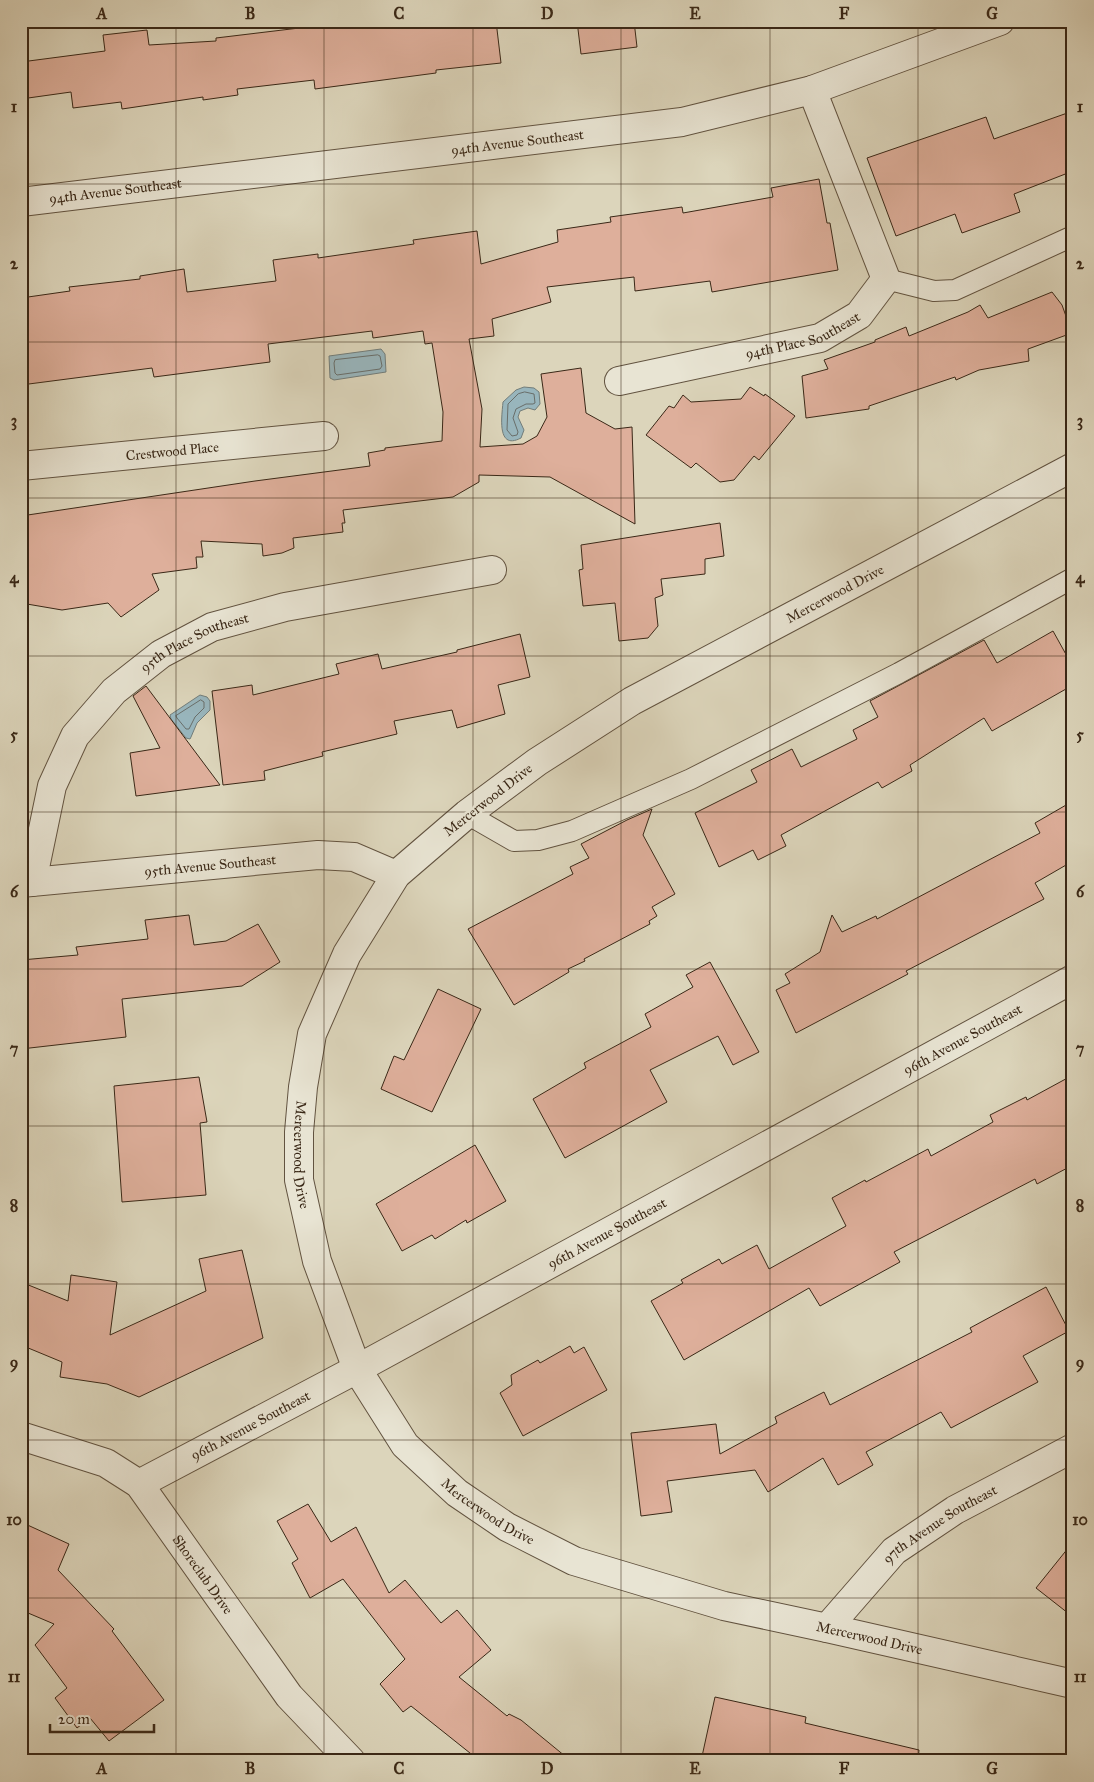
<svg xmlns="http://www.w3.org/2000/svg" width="1094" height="1782" font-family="'IM FELL Great Primer',serif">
  <rect width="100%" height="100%" fill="#dcd5bb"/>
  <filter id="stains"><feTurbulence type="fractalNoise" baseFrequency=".004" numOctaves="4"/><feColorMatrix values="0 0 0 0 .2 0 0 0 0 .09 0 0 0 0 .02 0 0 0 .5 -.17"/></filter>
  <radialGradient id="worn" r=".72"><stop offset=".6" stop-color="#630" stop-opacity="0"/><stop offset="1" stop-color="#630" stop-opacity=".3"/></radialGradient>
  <path fill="#98b5bc" stroke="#727d7a" d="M381,349l4,5 1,18 -52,8 -4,-2 -1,-22z
    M524,387l10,1 5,4 1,12 -5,6 -7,-2 -8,3 -2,6 6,13 -3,8c-25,13 -19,-23 -18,-36l13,-12z
    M200,695l7,2 3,4v9l-13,13 -6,14 -1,2 -4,-1 -15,-19 -1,-4z"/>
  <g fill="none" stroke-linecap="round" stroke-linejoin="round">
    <path stroke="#696e6a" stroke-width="1" d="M378,355l2,1 2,10 -2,3 -43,6 -2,-2 -1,-10 1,-3z
      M525,392l9,2 1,9 -2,1h-7l-10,5 -3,9 5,14 -1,3 -5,1 -5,-6 1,-26 10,-10z
      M201,700l3,2v6l-9,9 -6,12h-3l-9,-11 -1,-2z"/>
  </g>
  <path fill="#deaf9b" stroke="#3a2817" d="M316,21h180l5,42 -65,7v3l-121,16 -1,-9 -77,9 1,6 -35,5v-3l-81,12 -1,-7 -48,6 -2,-16 -50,7v-37l84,-11 -2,-16 44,-5 2,15 67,-4v-3l100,-12z
    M577,21h57l3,26 -56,7z
    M1073,111v60l-59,23 6,18 -58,21 -7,-19 -59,22 -29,-78 119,-41 8,22z
    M819,179l8,44h3l8,47 -126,22 -2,-11 -75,10 -1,-14 -87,10 4,15 -59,17 2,17 -25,3 13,70 -2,38 43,-3 14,-8 10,-19 -6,-43 40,-6 5,45 29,16 17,-2 3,97 -85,-47 -71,-2v7l-26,15 -110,13 2,13h-3l1,9 -50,6 1,10 -12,5 -19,3 -1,-12 -61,-3 2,16h-7l1,11 -45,6 7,16 -38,27 -13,-14 -46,7 -41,-7v-87l234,-35 115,-15 -2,-13 17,-3v-2l57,-7 1,-29 -11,-69 -7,1 -2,-13 -50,7 -1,-7 -104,13 2,18 -116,15 -2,-9 -131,17v-87l49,-7 -1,-4 71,-8v-3l44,-7 3,23 89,-11 -3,-21 45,-6v4l96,-14 -1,-4 64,-9 4,33 77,-22 -1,-12 54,-8 -1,-5 72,-10 1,6 90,-16 -2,-9z
    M1052,292l10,13 10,28 -44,16 1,12 -50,9 -23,10 -1,-3 -86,29v3l-63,9 -4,-42 26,-7 -4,-9 51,-18v-2l31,-13 3,9 59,-24 12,-7 8,13z
    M750,387l14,9 1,-2 30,22 -36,44 -5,-4 -20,24 -14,2 -24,-19 -5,5 -45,-33 23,-29 5,2 9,-13 8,7 50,-3z
    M720,523l4,33 -19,3v15l-44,5 2,16 -8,3 3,28 -10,12 -29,3 -4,-38 -32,3 -4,-36 4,-1 -2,-24z
    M1053,631l20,36v18l-81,46 -8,-13 -74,47 2,6 -30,17 -4,-6 -97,53 5,11 -28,14 -5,-10 -34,17 -24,-54 62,-31 -6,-12 41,-21 9,18 56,-28 -4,-9 25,-13 -8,-16 114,-61 13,23z
    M520,634l10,43 -32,8 7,29 -48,14 -5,-18 -58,11 3,13 -75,18 1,4 -59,15 1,9 -42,5 -11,-94 40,-6 1,10 86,-21 -3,-10 42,-10 4,15 75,-17v-2z
    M146,686l74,99 -84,11 -6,-43 30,-5 -27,-52z
    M1073,801v60l-38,22 9,16 -138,72 2,3 -112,59 -20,-43 14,-7 -5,-9 35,-22 12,-37 10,17 34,-16 1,3 163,-86 -5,-10z
    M652,809l-9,26 32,59 -23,13 5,9 -8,5 1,3 -66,35 1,2 -17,8 1,3 -55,33 -46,-76 105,-55 -3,-7 19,-9 -8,-14 46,-24z
    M189,915l5,30 32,-4 32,-17 22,38 -38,24 -120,13 4,38 -105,12v-89l57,-5 -2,-8 72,-8 -3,-19z
    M710,962l49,90 -26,13 -15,-29 -68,34 17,32 -102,56 -32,-59 53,-31 -2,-5 67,-36 -6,-13 48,-27 -7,-12z
    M438,989l43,20 -49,103 -51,-23 13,-33 10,4z
    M1073,1075v90l-36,19 -2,-5 -141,73 6,10 -80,44 -11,-18 -125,72 -33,-59 32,-18 -2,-3 38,-21 3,5 35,-19 12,24 77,-43 -14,-28 33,-18 1,2 62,-33 3,7 62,-34 -3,-7 36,-18 1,3z
    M199,1077l8,45 -7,1 6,72 -84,7 -8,-116z
    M475,1145l31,56 -39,22 -1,-3 -31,19 -3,-4 -30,16 -26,-47z
    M242,1250l21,88 -124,59 -32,-13 -47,-7 2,-15 -41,-17v-63l47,19 3,-26 46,7 -7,53 96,-44 -7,-32z
    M1046,1287l23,44 -46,25 15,26 -87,46 -10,-16 -75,40 7,13 -35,20 -15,-27 -55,34 -13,-22 -88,11 5,31 -31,4 -10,-83 85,-9 4,30 57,-31 -2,-6 49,-25 6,13 142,-73 -2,-4z
    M570,1346l4,7 10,-6 23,43 -84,46 -23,-43 12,-8 -1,-10 27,-15 2,3z
    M308,1504l23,38 25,-15 33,66 16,-13 36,43 16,-13 34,40 -32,27 48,39 2,-2 12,6 50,41h-91l-69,-55 -8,6 -23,-28 25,-25 -62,-80 -33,19 -18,-35 6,-4 -21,-38z
    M21,1522l48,22 -11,26 56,59 -2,2 52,69 -55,41 -19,-23 -13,10 -22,-30 12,-10 -32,-43 19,-21 -33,-14z
    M1073,1542v75l-37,-29z
    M715,1697l91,20 -1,6 114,27 -1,11h-217z"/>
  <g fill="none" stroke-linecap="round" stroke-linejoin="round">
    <g stroke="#625340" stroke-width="22">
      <path id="service" d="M886,279l48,12 21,-1 118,-54
        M467,814l47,27 24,-1 34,-9 119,-52 208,-106 174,-95"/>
    </g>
    <g stroke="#625340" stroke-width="30">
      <g id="minor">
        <path id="s1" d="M21,202l661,-80 130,-32 188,-69"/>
        <path id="s2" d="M619,381l201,-43 39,-23 27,-36 -74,-189"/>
        <path id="s3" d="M21,466l303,-30"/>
        <path id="s4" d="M1073,467l-441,234 -95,61 -70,52 -71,61 -49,79 -35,80 -9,53 -4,45v48l18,81 40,108 48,76 52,48 50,34 67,34 150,45 103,22 246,56"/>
        <path id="s5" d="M32,882l20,-96 23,-50 39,-45 47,-37 51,-27 73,-20 207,-37"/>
        <path id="s6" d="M21,883l297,-28 36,2 42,18"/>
        <path id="s7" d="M21,1436l85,27 33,21 150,212 62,65"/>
        <path id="s8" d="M139,1484l218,-115 716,-390"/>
        <path id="s9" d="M827,1628l67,-77 61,-41 118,-62"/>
      </g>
    </g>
    <use href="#service" stroke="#e8e4d3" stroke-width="20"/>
    <use href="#minor" stroke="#e8e4d3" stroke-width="28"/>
  </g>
  <path fill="none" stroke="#3a2817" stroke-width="1" stroke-opacity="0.55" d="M176,21v1740M324,21v1740M473,21v1740M621,21v1740M770,21v1740M918,21v1740M21,184h1052M21,342h1052M21,498h1052M21,656h1052M21,812h1052M21,969h1052M21,1126h1052M21,1284h1052M21,1440h1052M21,1598h1052"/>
  <g text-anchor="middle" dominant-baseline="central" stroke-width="5" stroke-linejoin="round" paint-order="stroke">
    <g font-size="14" fill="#3a2817" stroke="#e8e4d3">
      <text stroke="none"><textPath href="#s1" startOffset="500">94th Avenue Southeast</textPath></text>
      <text stroke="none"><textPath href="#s1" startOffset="95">94th Avenue Southeast</textPath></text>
      <text stroke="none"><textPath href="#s2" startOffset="190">94th Place Southeast</textPath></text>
      <text stroke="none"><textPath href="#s3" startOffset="152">Crestwood Place</textPath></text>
      <text transform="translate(835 594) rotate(-28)">Mercerwood Drive</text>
      <text stroke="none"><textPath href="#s5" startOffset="308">95th Place Southeast</textPath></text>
      <text transform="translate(488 800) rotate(-38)">Mercerwood Drive</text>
      <text stroke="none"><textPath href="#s6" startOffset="190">95th Avenue Southeast</textPath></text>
      <text stroke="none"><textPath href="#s8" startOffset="936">96th Avenue Southeast</textPath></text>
      <text stroke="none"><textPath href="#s4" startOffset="1095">Mercerwood Drive</textPath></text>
      <text stroke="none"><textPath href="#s8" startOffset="531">96th Avenue Southeast</textPath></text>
      <text stroke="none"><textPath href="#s8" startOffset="126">96th Avenue Southeast</textPath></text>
      <text stroke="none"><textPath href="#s4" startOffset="1515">Mercerwood Drive</textPath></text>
      <text stroke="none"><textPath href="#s9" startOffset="155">97th Avenue Southeast</textPath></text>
      <text stroke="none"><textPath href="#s7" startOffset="239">Shoreclub Drive</textPath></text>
      <text stroke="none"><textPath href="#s4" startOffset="1920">Mercerwood Drive</textPath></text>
    </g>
  </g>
  <rect width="1094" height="1782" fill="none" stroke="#dcd5bb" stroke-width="55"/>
  <path d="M50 1724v8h104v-8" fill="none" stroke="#3a2817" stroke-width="2.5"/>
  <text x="58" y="1724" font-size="15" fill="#3a2817" stroke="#e8e4d3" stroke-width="4" paint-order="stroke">20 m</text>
  <rect x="28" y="28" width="1038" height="1726" fill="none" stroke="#3a2817" stroke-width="2"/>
  <g font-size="16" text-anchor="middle" font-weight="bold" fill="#3a2817">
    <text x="102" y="19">A</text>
    <text x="250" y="19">B</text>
    <text x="399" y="19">C</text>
    <text x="547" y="19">D</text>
    <text x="695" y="19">E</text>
    <text x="844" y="19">F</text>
    <text x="992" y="19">G</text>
    <text x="14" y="112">1</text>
    <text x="1080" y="112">1</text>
    <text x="14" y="269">2</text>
    <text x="1080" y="269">2</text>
    <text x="14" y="426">3</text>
    <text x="1080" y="426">3</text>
    <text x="14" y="583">4</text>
    <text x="1080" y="583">4</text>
    <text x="14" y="740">5</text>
    <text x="1080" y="740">5</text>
    <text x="14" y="897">6</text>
    <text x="1080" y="897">6</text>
    <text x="14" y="1054">7</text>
    <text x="1080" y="1054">7</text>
    <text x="14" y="1211">8</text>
    <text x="1080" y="1211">8</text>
    <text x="14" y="1368">9</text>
    <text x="1080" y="1368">9</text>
    <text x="14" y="1525">10</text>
    <text x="1080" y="1525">10</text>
    <text x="14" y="1682">11</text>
    <text x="1080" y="1682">11</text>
    <text x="102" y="1774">A</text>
    <text x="250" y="1774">B</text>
    <text x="399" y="1774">C</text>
    <text x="547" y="1774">D</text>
    <text x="695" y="1774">E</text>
    <text x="844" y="1774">F</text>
    <text x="992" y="1774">G</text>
  </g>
  <rect width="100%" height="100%" filter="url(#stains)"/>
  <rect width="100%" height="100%" fill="url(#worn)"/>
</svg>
